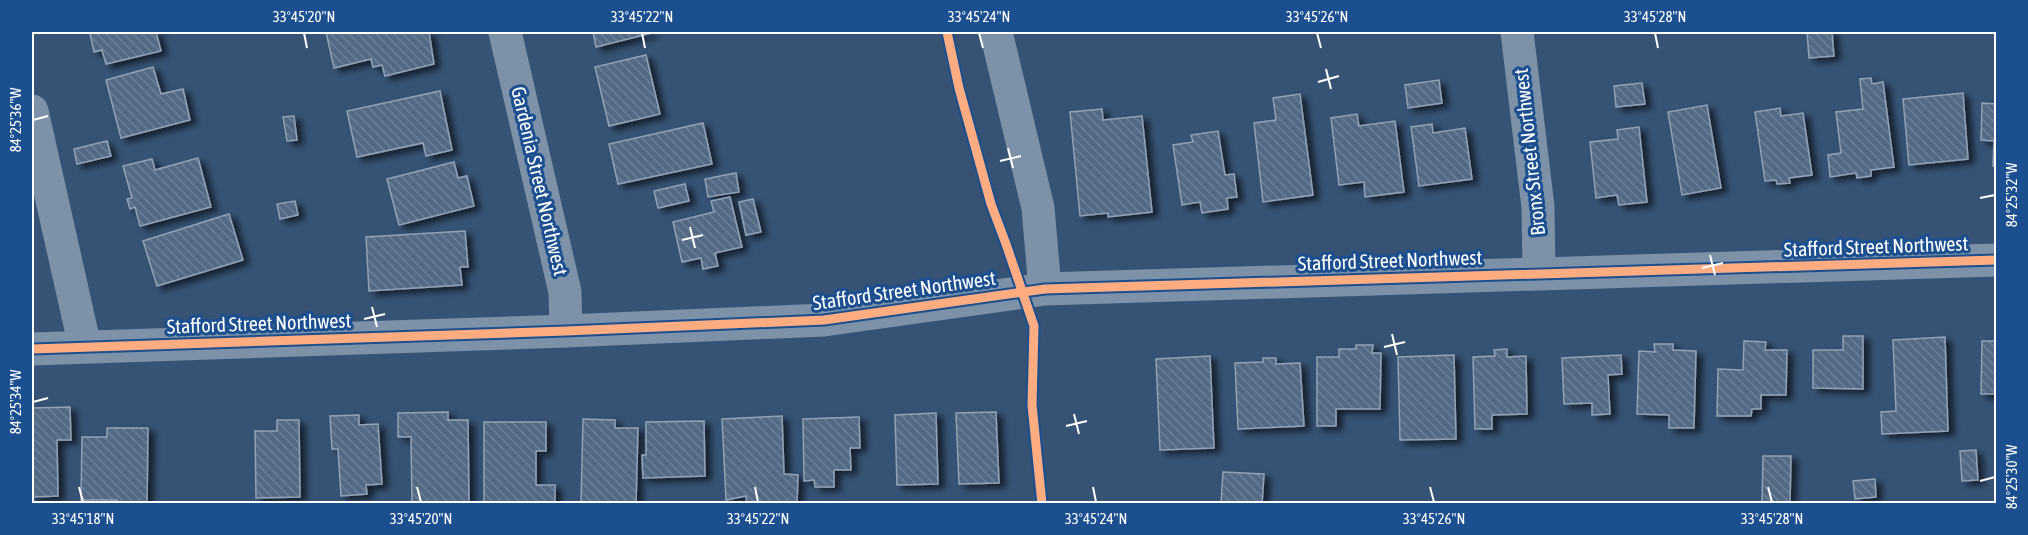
<svg xmlns="http://www.w3.org/2000/svg" width="2028" height="535" font-family="'Asap Condensed',sans-serif">
  <defs>
    <pattern id="building-back-hatch" width="6" height="6" patternUnits="userSpaceOnUse" patternTransform="scale(1.5)"><rect width="6" height="6" fill="#526984"/><path d="M-1 5l2 2M0 0l6 6M5-1l2 2" fill="none" stroke="#6c8096"/></pattern>
    <filter id="shadow"><feDropShadow dx="6" dy="4" stdDeviation="3" flood-color="#0009"/></filter>
  </defs>
  <rect width="100%" height="100%" fill="#365274"/>
  <path fill="url(#building-back-hatch)" stroke="#92a2b6" stroke-width="1.5" filter="url(#shadow)" d="M96,32h60l5,19 -55,13 -4,-14 -8,2 -4,-18z
    M326,32h103l5,32 -49,12 -3,-11 -9,2 -2,-8 -37,9z
    M593,32h59v1l-56,14z
    M1807,32h25l2,24 -25,2z
    M646,55l14,59 -51,12 -14,-59z
    M153,67l8,27 22,-5 7,31 -69,18 -15,-58z
    M1871,78l1,6 11,-2 11,85 -23,3v6l-14,2 -1,-5 -26,4 -2,-22 13,-2 -5,-41 27,-3 -3,-30z
    M1439,80l3,23 -34,5 -3,-23z
    M1642,83l3,21 -29,3 -2,-21z
    M440,91l12,59 -26,6 -3,-13 -66,14 -10,-46z
    M1963,93l5,66 -59,6 -6,-66z
    M1300,94l13,101 -50,7 -9,-79 22,-3 -3,-22z
    M1982,103l14,1v62h-3l1,-25 -13,-1z
    M1707,105l14,83 -39,7 -14,-83z
    M1780,108l1,8 22,-3 9,62 -23,3 1,5 -13,1 -1,-4 -11,1 -10,-69z
    M1102,109l1,11 39,-4 10,96 -44,5v-4l-28,3 -10,-104z
    M1357,114l2,12 36,-5 9,71 -39,5 -1,-15 -25,3 -8,-67z
    M294,116l3,24 -10,1 -4,-24z
    M703,123l9,41 -94,20 -9,-40z
    M1432,124l1,9 32,-5 7,51 -53,7 -8,-59z
    M1639,127l8,75 -28,3 -2,-10 -21,3 -6,-56 28,-3 -1,-9z
    M1218,131l7,44 9,-1 3,23 -10,1 1,11 -26,4 -2,-11 -18,3 -9,-60 20,-3 -2,-7z
    M107,141l4,15 -34,8 -3,-15z
    M198,158l13,49 -71,19 -5,-19 -5,2 -3,-10 5,-1 -9,-32 29,-7 3,11z
    M454,162l4,16 9,-2 7,30 -75,19 -12,-46z
    M736,173l3,19 -31,5 -3,-18z
    M685,184l4,17 -31,7 -4,-17z
    M730,197l12,50 -27,6 3,13 -15,3 -2,-11 -19,4 -9,-40 41,-10 -3,-11z
    M753,199l8,33 -15,3 -7,-33z
    M295,201l3,14 -18,4 -3,-15z
    M229,214l14,46 -86,26 -14,-45z
    M465,231l3,36h-8l2,18 -93,6 -3,-54z
    M1843,336h20v53l-50,-1v-38h30z
    M1945,337l3,94 -66,3 -1,-22 15,-1 -3,-71z
    M1744,341l22,1 -1,8h22l-1,45h-25v14h-9l-1,7h-34l1,-47 25,1z
    M1982,341h14v53h-15z
    M1654,344h19v6l23,1 -2,77h-25v-13l-32,-1 2,-63 16,1z
    M1356,345h17l-1,8h9l-1,56h-44v17h-19v-69h22v-8h17z
    M1507,349v8l19,-1 1,58 -35,1v14h-17l-2,-72 22,-1 -1,-6z
    M1454,355l2,84 -56,1 -2,-83z
    M1621,355l1,19 -14,1 2,39 -18,1v-12l-28,1 -2,-46z
    M1210,356l4,92 -54,2 -4,-91z
    M1263,358h13v6l24,-1 4,63 -66,3 -3,-66 28,-1z
    M70,407l1,33h-14l1,56 -26,1v-89z
    M448,412v8h20l1,84h-57l-1,-67h-13v-24z
    M996,412l3,71 -40,1 -3,-71z
    M936,413l2,71 -41,1 -2,-70z
    M359,415v10l19,-1 4,60 -16,1 1,9 -26,2 -3,-47h-6l-2,-33z
    M782,416l2,58 14,1 -1,29h-50l-1,-8 -20,4 -4,-81z
    M859,417l1,31h-10l1,22h-17v17h-19l-1,-7 -10,1 -1,-62z
    M583,419l32,1v8h23l-2,76h-55z
    M277,420h22l1,77 -44,1 -1,-67h22z
    M704,421l1,55 -62,2 -1,-23h4v-33z
    M484,422h62v29h-10v34h19v19h-71z
    M107,428h41l-1,76h-30v-4h-36l1,-63h25z
    M1976,450l2,30 -16,1 -2,-30z
    M1763,456h28l-1,47h-28z
    M1223,472l41,2 -2,30h-41z
    M1875,479l1,18 -21,2 -2,-18z"/>
  <g fill="none" stroke-linecap="round" stroke-linejoin="round">
    <path stroke="#7d92a8" stroke-width="33" d="M505,32l60,260 1,39
      M996,32l42,176 7,81
      M1517,32l21,175 1,66
      M32,111l53,236
      M32,349l534,-18 258,-11 221,-31 951,-29"/>
    <g stroke="#1b4f8f" stroke-width="13">
      <path id="cycleway" d="M947,32l12,56 32,116 15,40 28,82 -2,79 10,99
        M32,349l534,-18 258,-11 221,-31 951,-29"/>
    </g>
    <use href="#cycleway" stroke="#ffac80" stroke-width="9"/>
  </g>
  <path fill="none" stroke="#fff" stroke-width="2" d="M304,33l3,15M642,33l3,15M979,33l4,15M1317,33l4,15M1655,33l3,15M1326,69l5,20M1318,82l21,-6M33,120l15,-4M1008,148l5,20M1000,161l21,-5M1980,198l15,-3M690,227l5,21M682,240l21,-5M1710,255l5,20M1702,268l21,-5M372,307l5,20M364,319l21,-5M1392,334l5,21M1384,347l21,-5M33,402l15,-4M1074,414l5,20M1066,426l21,-5M1980,481l15,-4M79,487l4,15M417,487l4,15M755,487l3,15M1093,487l3,15M1430,487l4,15M1768,487l4,15"/>
  <g text-anchor="middle" dominant-baseline="central" stroke-width="6" stroke-linejoin="round" paint-order="stroke">
    <g font-size="20" fill="#fff" stroke="#1b4f8f">
      <text transform="translate(1529 152) rotate(-96)">Bronx Street Northwest</text>
      <text transform="translate(540 181) rotate(77)">Gardenia Street Northwest</text>
      <text transform="translate(1876 246) rotate(-2)">Stafford Street Northwest</text>
      <text transform="translate(1390 260) rotate(-2)">Stafford Street Northwest</text>
      <text transform="translate(904 290) rotate(-8)">Stafford Street Northwest</text>
      <text transform="translate(259 323) rotate(-2)">Stafford Street Northwest</text>
    </g>
  </g>
  <rect width="2028" height="535" fill="none" stroke="#1b4f8f" stroke-width="66"/>
  <rect x="33" y="33" width="1962" height="469" fill="none" stroke="#fff" stroke-width="2"/>
  <g font-size="15" text-anchor="middle" fill="#fff">
    <text x="304" y="22">33°45'20"N</text>
    <text x="642" y="22">33°45'22"N</text>
    <text x="979" y="22">33°45'24"N</text>
    <text x="1317" y="22">33°45'26"N</text>
    <text x="1655" y="22">33°45'28"N</text>
    <text transform="translate(16 120) rotate(-90)" y="5">84°25'36"W</text>
    <text transform="translate(2012 195) rotate(-90)" y="5">84°25'32"W</text>
    <text transform="translate(16 402) rotate(-90)" y="5">84°25'34"W</text>
    <text transform="translate(2012 477) rotate(-90)" y="5">84°25'30"W</text>
    <text x="83" y="524">33°45'18"N</text>
    <text x="421" y="524">33°45'20"N</text>
    <text x="758" y="524">33°45'22"N</text>
    <text x="1096" y="524">33°45'24"N</text>
    <text x="1434" y="524">33°45'26"N</text>
    <text x="1772" y="524">33°45'28"N</text>
  </g>
</svg>
